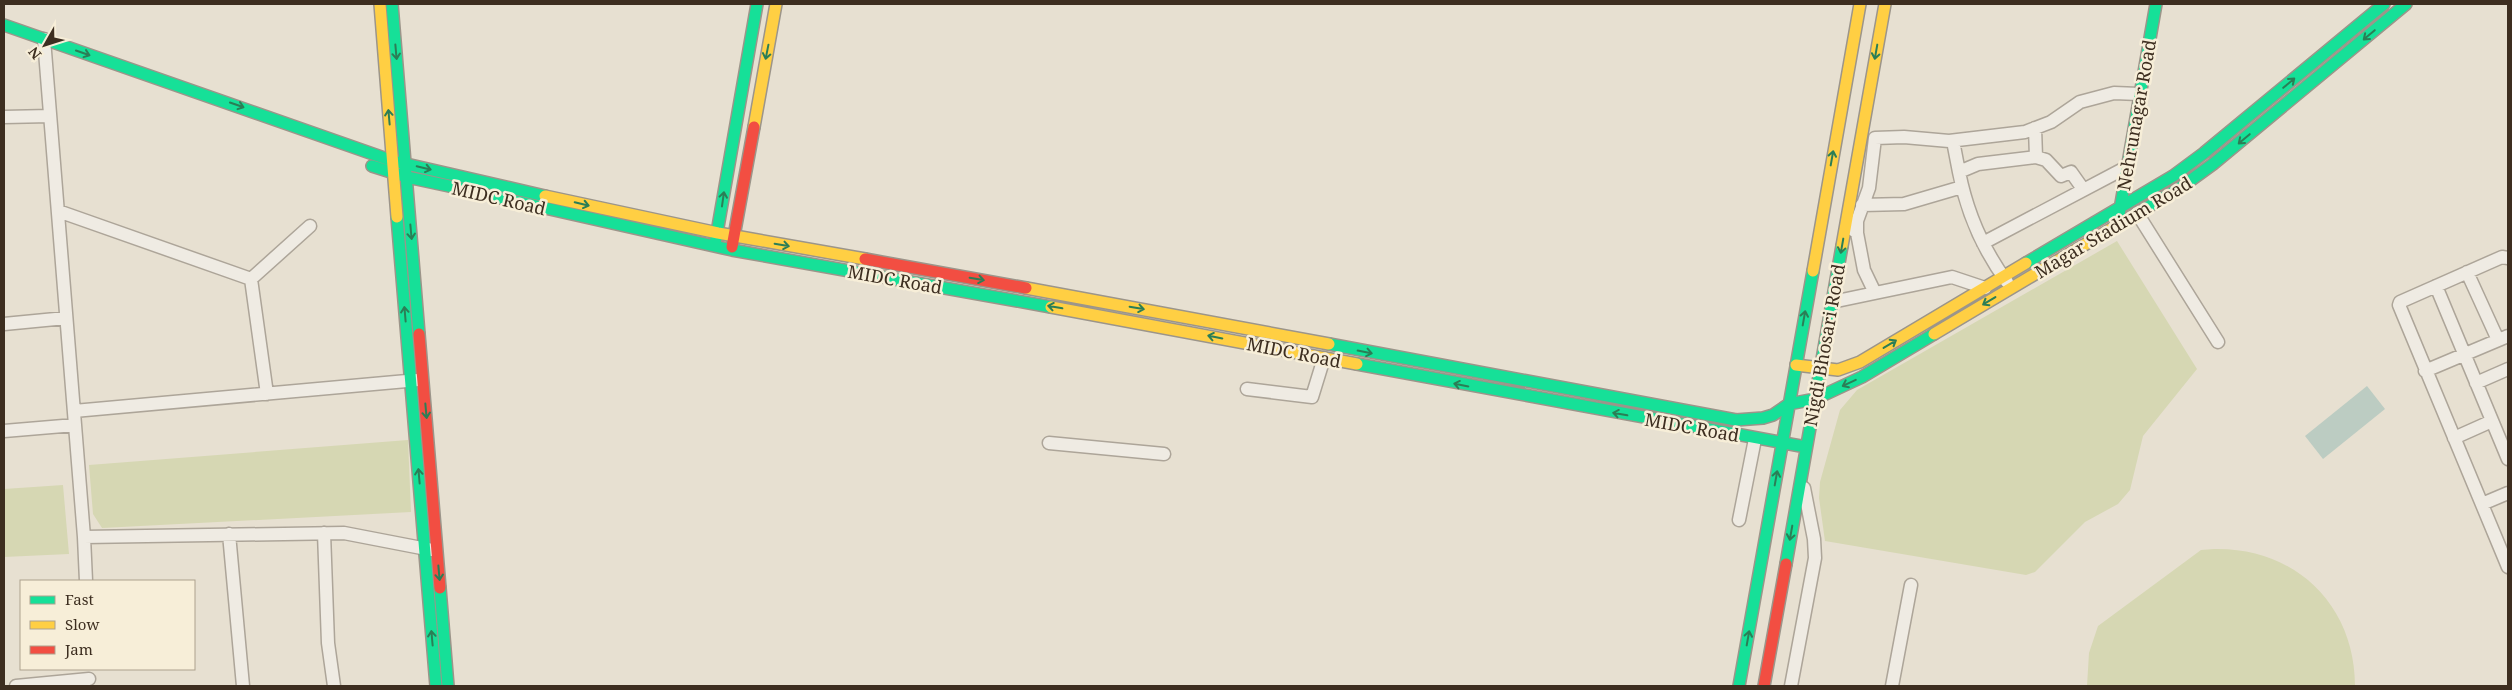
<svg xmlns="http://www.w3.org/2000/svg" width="2512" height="690" font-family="'Noto Serif',serif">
  <rect width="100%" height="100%" fill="#e7e0d1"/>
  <path fill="#d6d7b3" d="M2117,241l80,128 -54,67 -13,54 -12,14 -33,18 -50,50 -9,3 -201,-34 -6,-43 1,-16 20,-72 17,-20z
    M408,440l3,72 -309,16 -9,-14 -4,-49z
    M63,485l6,69 -65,3v-68z
    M2214,549c81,-2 141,56 141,137h-268l2,-33 9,-27 103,-76z"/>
  <path fill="#bcccc2" d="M2367,386l18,23 -62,50 -18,-23z"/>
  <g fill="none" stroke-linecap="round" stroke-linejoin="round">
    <g stroke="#ada599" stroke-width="15">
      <path id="street" d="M44,39l40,498 2,44
        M4,117l46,-1
        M1953,141l6,31
        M2036,157l10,3 15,16 10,-4 12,17
        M1862,205l42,-1 58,-17
        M58,211l193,68
        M2137,213l81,129
        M1852,229l5,4 7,37 11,23 77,-16 33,11
        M1857,233v-12l12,-33 6,-50 29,-1 45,4 76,-9 26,-10 29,-20 34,-9 25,1
        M1983,243l144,-76
        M2508,258l-6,-1 -102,45 -1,3 109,262
        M2467,272l31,68
        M251,279l16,115
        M251,279l59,-53
        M2007,282c-25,-34 -40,-69 -48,-110l19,-8 58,-7 -1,-29
        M2436,286l72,173
        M1832,302l43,-9
        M4,324l62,-6
        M2425,371l83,-35
        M2476,383l32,-14
        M1247,389l65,8 12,-39
        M74,411l344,-31
        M4,431l71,-6
        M2454,438l38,-17
        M1049,443l115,11
        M2482,504l26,-11
        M1739,520l16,-81
        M324,533l4,110 6,43
        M229,534l14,152
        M84,537l260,-4 88,17
        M16,686l73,-7
        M1791,686l24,-128 -1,-19 -10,-51
        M1892,686l19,-101"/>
    </g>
    <g stroke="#9c958a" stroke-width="14">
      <path id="fast" d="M392,4l27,330
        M4,25l389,136 152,35
        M372,166l35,11 56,12
        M496,197l236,53 319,57
        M2119,215l37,-211
        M397,217l39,469
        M2128,219l52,-31 33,-24 193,-160
        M715,244l42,-240
        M2026,263l147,-87 31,-23 180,-149
        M1329,344l407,76 27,-2 10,-3 16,-11 26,-5 47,-22 72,-43
        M1357,364l449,83
        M1786,564l56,-318
        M440,588l8,98
        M1739,686l74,-415"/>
    </g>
    <g stroke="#9c958a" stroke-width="14">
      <path id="slow" d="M380,4l17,213
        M754,127l22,-123
        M545,196l173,37 147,26
        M1842,246l43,-242
        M1813,271l47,-267
        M1026,288l303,56
        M1051,307l306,57
        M1934,334l194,-115
        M1796,365l42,5 22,-8 166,-99"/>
    </g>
    <g stroke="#9c958a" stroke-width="14">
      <path id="jam" d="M732,247l22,-120
        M865,259l161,29
        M419,334l21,254
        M1764,686l22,-122"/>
    </g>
    <use href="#street" stroke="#efebe3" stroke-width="12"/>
    <use href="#fast" stroke="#16e098" stroke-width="11"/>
    <use href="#slow" stroke="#ffcf43" stroke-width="11"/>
    <use href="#jam" stroke="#f24e42" stroke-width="11"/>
  </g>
  <defs><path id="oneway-shaft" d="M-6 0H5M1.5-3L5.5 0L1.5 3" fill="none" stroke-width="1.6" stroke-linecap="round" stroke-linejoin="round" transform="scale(1.25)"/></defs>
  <g stroke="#2b7e56">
    <use href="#oneway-shaft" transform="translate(2369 35) rotate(140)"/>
    <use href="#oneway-shaft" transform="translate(396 52) rotate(85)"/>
    <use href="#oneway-shaft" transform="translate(767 52) rotate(101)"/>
    <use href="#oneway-shaft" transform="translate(1876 52) rotate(100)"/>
    <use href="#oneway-shaft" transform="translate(83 53) rotate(19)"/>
    <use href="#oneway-shaft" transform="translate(2289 83) rotate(-40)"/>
    <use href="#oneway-shaft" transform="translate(237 105) rotate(19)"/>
    <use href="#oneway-shaft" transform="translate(389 117) rotate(-95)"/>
    <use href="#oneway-shaft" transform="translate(2244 139) rotate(140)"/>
    <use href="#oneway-shaft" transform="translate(1832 158) rotate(-80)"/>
    <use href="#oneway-shaft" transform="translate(424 168) rotate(13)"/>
    <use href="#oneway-shaft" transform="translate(723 199) rotate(-82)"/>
    <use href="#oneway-shaft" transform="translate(582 204) rotate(13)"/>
    <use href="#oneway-shaft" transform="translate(411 232) rotate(85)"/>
    <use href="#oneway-shaft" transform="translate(782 245) rotate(10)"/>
    <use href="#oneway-shaft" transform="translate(1842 246) rotate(100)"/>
    <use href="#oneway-shaft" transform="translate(977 279) rotate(10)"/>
    <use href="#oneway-shaft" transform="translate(1989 301) rotate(149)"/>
    <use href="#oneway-shaft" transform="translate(1055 307) rotate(-170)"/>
    <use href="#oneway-shaft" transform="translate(1137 308) rotate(10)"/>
    <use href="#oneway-shaft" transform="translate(405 314) rotate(-95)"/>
    <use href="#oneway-shaft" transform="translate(1804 318) rotate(-80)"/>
    <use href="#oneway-shaft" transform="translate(1215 337) rotate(-169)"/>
    <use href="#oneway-shaft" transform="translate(1890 344) rotate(-31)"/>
    <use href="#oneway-shaft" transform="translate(1365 352) rotate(11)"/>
    <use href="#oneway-shaft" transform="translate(1849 383) rotate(155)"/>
    <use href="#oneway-shaft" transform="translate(1461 385) rotate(-169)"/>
    <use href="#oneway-shaft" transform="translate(426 411) rotate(85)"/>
    <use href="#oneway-shaft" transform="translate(1620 414) rotate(-170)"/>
    <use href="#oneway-shaft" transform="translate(419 476) rotate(-95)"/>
    <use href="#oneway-shaft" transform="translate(1776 478) rotate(-80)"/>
    <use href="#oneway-shaft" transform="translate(1791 533) rotate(100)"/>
    <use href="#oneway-shaft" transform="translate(439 573) rotate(85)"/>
    <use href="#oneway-shaft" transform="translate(432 638) rotate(-95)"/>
    <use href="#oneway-shaft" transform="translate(1748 638) rotate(-80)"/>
  </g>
  <g text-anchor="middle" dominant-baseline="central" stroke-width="5" stroke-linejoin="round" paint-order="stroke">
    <g font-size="18" fill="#3d2e20" stroke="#f7eed8">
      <text transform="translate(2136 115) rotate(-80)">Nehrunagar Road</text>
      <text transform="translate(499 198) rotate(13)">MIDC Road</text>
      <text transform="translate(2113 227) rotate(-31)">Magar Stadium Road</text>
      <text transform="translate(895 279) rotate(10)">MIDC Road</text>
      <text transform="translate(1824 345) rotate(-80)">Nigdi Bhosari Road</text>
      <text transform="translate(1294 352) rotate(11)">MIDC Road</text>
      <text transform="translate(1692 427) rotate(10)">MIDC Road</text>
    </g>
  </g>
  <rect width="2512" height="690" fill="none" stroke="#3d2e20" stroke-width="10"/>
  <rect x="20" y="580" width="175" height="90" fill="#f7eed8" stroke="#ada18e"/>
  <rect x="30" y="596" width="25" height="8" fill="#16e098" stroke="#ada18e"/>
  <text x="65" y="605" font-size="15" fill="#3d2e20">Fast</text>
  <rect x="30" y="621" width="25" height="8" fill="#ffcf43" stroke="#ada18e"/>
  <text x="65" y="630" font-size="15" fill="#3d2e20">Slow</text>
  <rect x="30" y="646" width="25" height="8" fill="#f24e42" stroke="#ada18e"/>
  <text x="65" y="655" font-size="15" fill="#3d2e20">Jam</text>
  <g transform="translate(45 45) rotate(231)" stroke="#f7eed8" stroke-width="4" paint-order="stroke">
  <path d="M0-4L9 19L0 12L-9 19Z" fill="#3d2e20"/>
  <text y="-8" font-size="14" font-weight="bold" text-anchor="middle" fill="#3d2e20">N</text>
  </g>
</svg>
